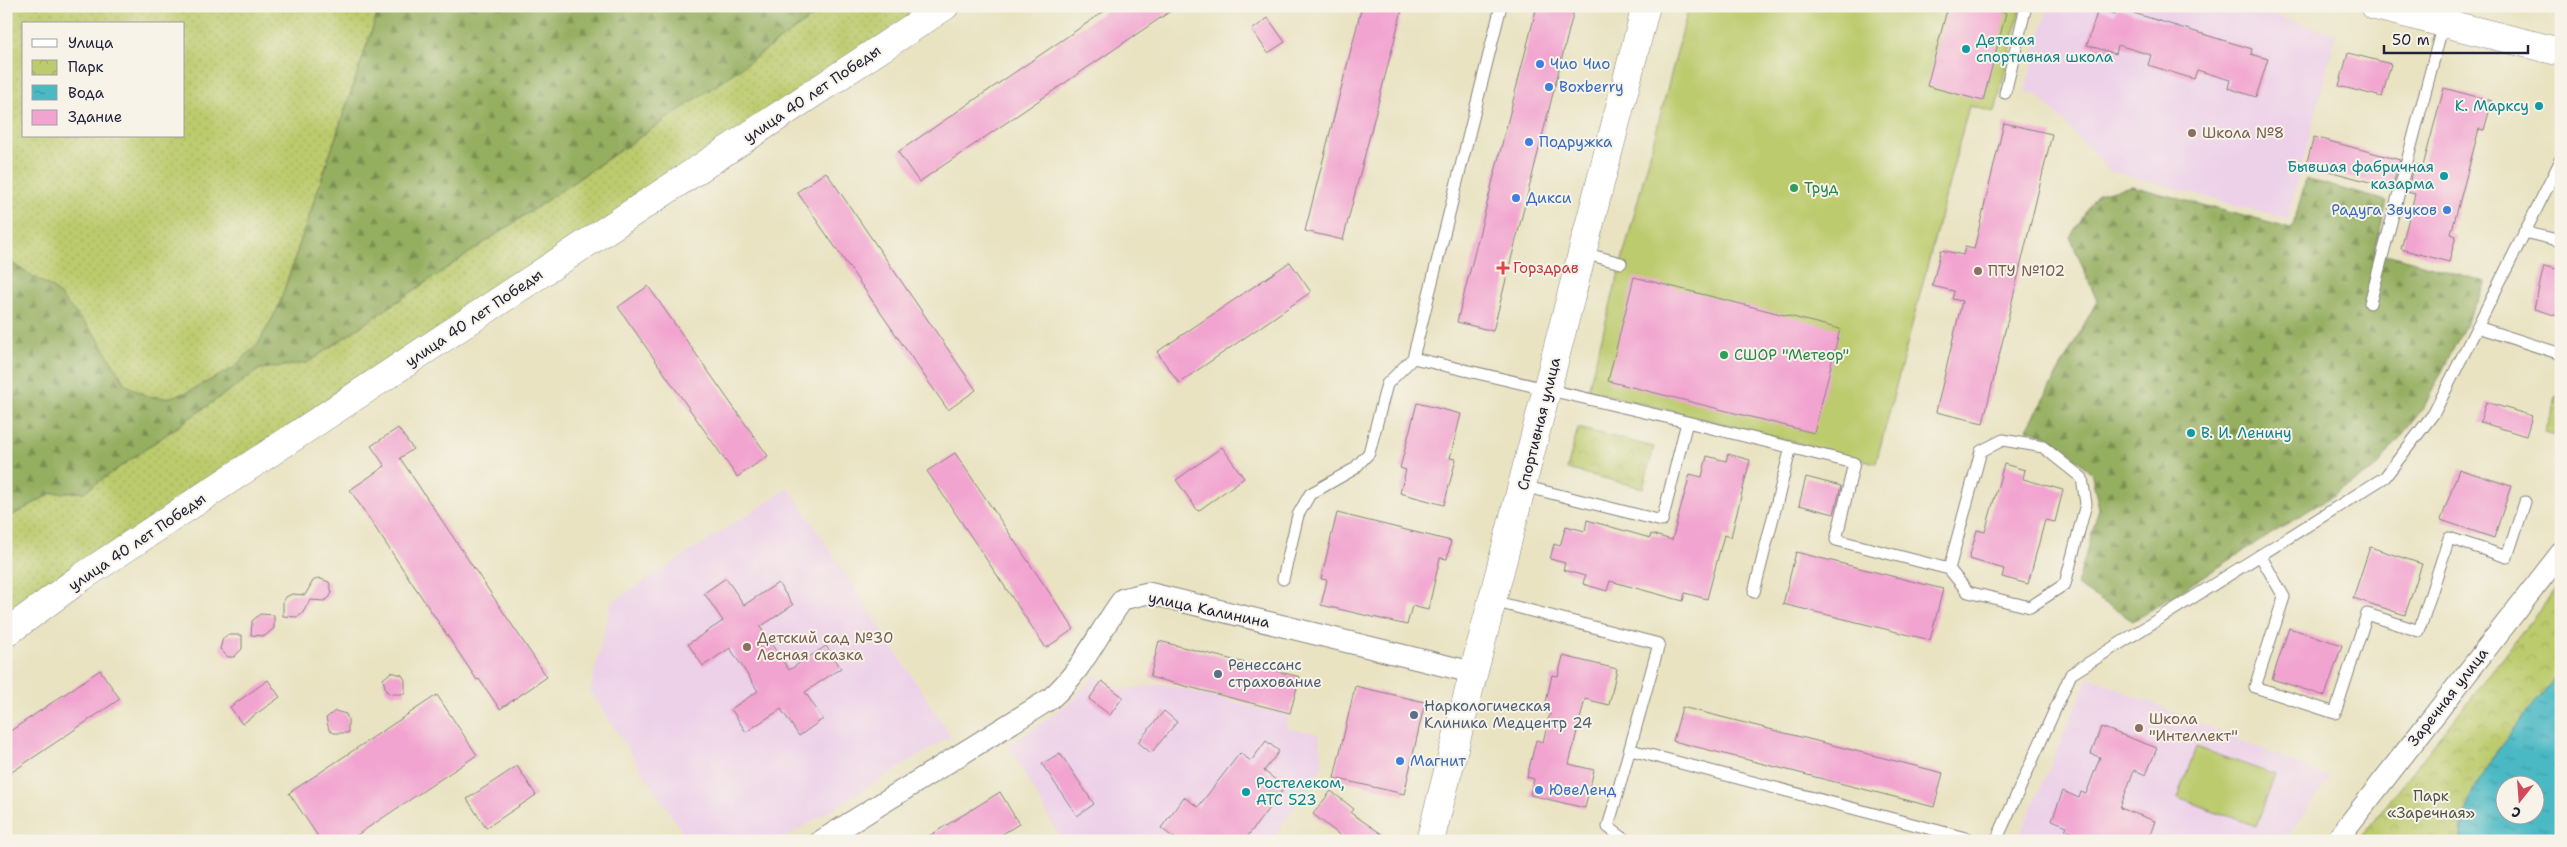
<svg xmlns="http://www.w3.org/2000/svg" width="2567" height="847" font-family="'Shantell Sans',sans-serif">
  <defs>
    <pattern id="grass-dots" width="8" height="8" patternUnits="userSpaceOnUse" patternTransform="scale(1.25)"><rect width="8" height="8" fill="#bccb6d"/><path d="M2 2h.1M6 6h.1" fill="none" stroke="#a1ae5f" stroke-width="1.8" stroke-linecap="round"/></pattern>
    <pattern id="forest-firs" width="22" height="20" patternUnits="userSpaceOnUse" patternTransform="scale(1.25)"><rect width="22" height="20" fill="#95af60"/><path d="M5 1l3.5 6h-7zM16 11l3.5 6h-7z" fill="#798e50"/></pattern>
    <pattern id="park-crowns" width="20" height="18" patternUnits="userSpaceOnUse" patternTransform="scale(1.25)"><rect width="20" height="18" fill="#bccb6d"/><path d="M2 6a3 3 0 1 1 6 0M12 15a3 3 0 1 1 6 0" fill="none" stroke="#a1ae5f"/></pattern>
    <pattern id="water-ripples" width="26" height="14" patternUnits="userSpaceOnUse" patternTransform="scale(1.25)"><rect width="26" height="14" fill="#4bb9c4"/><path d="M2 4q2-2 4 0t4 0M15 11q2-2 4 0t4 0" fill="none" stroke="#3e96a0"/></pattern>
  </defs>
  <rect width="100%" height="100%" fill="#f7f3e8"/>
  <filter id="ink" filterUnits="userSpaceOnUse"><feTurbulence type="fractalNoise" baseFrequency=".02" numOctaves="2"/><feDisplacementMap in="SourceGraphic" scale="10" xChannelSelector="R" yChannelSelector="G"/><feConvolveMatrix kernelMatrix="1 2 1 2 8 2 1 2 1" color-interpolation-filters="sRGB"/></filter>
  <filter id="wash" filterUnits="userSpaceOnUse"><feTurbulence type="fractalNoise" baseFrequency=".0096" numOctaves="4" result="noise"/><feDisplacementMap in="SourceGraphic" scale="20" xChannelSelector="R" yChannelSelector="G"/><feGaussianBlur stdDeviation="1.12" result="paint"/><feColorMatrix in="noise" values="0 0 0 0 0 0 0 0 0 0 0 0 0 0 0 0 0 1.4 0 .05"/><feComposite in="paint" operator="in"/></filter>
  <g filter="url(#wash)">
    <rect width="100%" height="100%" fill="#e9e3c2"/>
    <path fill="#edd1e9" d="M2048,6h194l94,28 -48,185 -178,-48 -72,-76 -13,-4z
      M789,488l162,248 -171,105h-92l-98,-150 21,-88z
      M1094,675l27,15 42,-6 126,32 -3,12 33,6 4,32 -52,75h-209l-53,-95 66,-47z
      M2089,677l242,101 -47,63h-267z"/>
    <path fill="url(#grass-dots)" stroke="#6f7654" fill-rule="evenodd" d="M6,6h374l-102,302 -20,36 -26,25 -46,24 -20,5 -20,-2 -21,-12 -28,-47 -43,-48 -48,-29zM24,24h160v112h-160z
      M828,6h100l-922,617v-104l46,-26 32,-1 176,-123 47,-6 408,-277z"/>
    <path fill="url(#forest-firs)" stroke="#5c684e" d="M380,6h448l-113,80 -408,277 -47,6 -176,123 -32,1 -46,26v-259l48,29 43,48 28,47 21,12 20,2 20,-5 46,-24 26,-25 20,-36z
      M2306,179l81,22 -12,50 112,31 -63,125 -48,61 -243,153 -56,-36 22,-77 -8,-36 -42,-35 -22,-8 70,-128 -27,-64 27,-43 35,-8 160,43z"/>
    <path fill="url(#park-crowns)" stroke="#6f7654" d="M2556,397l5,2v39l-17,-5z
      M1578,428l76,19 -11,41 -76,-19z
      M2561,583v89l-64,79 -26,47 -10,28v15h-103z"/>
    <path fill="#bccb6d" stroke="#6f7654" d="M1689,6h332l-26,106 -26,-6 -93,357 -288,-73z
      M2196,747l79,28 -19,51 -78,-28z"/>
    <path fill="url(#water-ripples)" stroke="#366e80" fill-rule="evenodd" d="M2561,672v169h-100c0,-59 65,-126 100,-169zM2504,784h30v30h-30z"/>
    <g id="blocks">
      <path fill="#f2a4d0" d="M1112,6h66l-259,176 -21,-30z
        M1362,6h41l-60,234 -38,-9z
        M1537,6h38l-82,325 -36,-9z
        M1948,6h33l25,7 -23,88 -56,-15z
        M2117,8l135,41 -1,5 17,5 -12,38 -28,-9 2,-8 -33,-10 -3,9 -46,-14 3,-10 -33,-10 -2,9 -29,-9 11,-36 17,5z
        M1268,18l17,24 -17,11 -16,-23z
        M2348,53l43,11 -9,33 -43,-11z
        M2444,88l48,13 -8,29 -5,-1 -28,105 5,2 -7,26 -48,-13 14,-55 -8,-2 7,-28 9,2z
        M2004,123l48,11 -69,289 -47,-11 26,-111 -10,-2 2,-8 -22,-5 9,-36 22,5 2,-8 9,2z
        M2314,137l86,23 -8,28 -86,-23z
        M826,172l150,218 -28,20 -151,-218z
        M1290,262l21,30 -132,91 -22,-31z
        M2544,266l17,4v47l-27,-8z
        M1634,277l206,52 -26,104 -206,-52z
        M648,286l120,170 -31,21 -119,-170z
        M2486,402l46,14 -6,20 -46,-14z
        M1417,403l44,11 -11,44 6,1 -12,46 -44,-12 6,-23 -6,-2z
        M398,428l15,21 -13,9 147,219 -47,32 -21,-30 -2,1 -127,-190 35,-24 -14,-20z
        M1222,447l22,31 -46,33 -22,-31z
        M955,453l119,176 -28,19 -119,-177z
        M1728,454l22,6 -19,77 -7,-2 -17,64 -22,-6 -2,8 -73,-20 -3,10 -24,-7 2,-8 -22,-6 2,-7 -15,-4 4,-15 6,2 6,-20 19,5 2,-11 63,18 1,-4 21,6 18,-66 12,3 5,-21 19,5z
        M2004,464l21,6 -2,9 40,11 -8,32 -10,-2 -17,64 -26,-7 2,-8 -35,-10 8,-29 8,2z
        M2459,469l52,17 -17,52 -53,-18z
        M1806,477l35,9 -7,28 -35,-9z
        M1337,513l114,28 -4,18 -7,-1 -12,52 -16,-4 -5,19 -86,-20 6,-25 -6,-1z
        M2370,547l52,17 -17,51 -52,-17z
        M1796,552l147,37 -13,51 -147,-36z
        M318,578l11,4 3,11 -3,5 -5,3 -14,-1 -8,14 -5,3 -14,-1v-14l3,-5 6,-3 13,1 8,-14z
        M726,578l18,27 34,-22 15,22 -33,22 29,43 37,-24 15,22 -36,24 18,27 -24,17 -18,-27 -35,23 -15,-23 27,-18 -28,-43 -27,18 -15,-22 35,-23 -19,-28z
        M260,614l14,1v13l-9,8 -14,-1 1,-14z
        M2289,628l53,17 -17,51 -53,-17z
        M228,635h14v14l-8,8h-6l-8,-8 3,-11z
        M1159,641l141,36 -10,36 -140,-36z
        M1563,656l54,13 -8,36 -24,-6 -16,65 25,6 -9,38 -55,-13 4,-16 -7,-2 9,-37 7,2 7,-29 -6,-2 8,-36 6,1z
        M100,670l20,29 -114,77v-42z
        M391,672l11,3 3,5v14h-14l-5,-3 -3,-12z
        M268,680l12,17 -38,27 -12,-17z
        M1102,681l21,16 -13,18 -21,-16z
        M1355,686l70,16 -21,92 -70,-16z
        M437,695l40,60 -129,86h-27l-32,-48z
        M1682,707l261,66 -9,34 -261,-66z
        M335,711l11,3 2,5v14h-14l-5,-3 -3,-12z
        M1164,711l13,11 -26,31 -13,-11z
        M2101,727l56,21 -11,27 -12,-5 -14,38 35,13 -7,20h-79l3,-9 -7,-2 2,-4 -15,-6 11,-29 16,7 2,-6 5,2 14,-37 -9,-3z
        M1266,741l13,10 -15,20 21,16 -41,54h-66l-17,-13 23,-31 14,10 42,-54 11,8z
        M1060,753l34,51 -17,12 -35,-52z
        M517,766l19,29 -50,33 -19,-29z
        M1331,791l23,18 -3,4 41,28h-45l-34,-27z
        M1000,792l19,32 -28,17h-70z"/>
    </g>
  </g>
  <g filter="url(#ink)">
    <use href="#blocks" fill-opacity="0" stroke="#86827e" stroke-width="1"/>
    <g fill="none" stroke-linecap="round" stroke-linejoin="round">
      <g stroke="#86827e" stroke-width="13">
        <path id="lane" d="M2005,93l21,-87
          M2524,232l37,9
          M1583,253l38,10
          M2370,303l73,-279
          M2477,327l84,27
          M1413,358l88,-352
          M1687,422l167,41 -18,77 113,29
          M2003,440l40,7 39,31 4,26 -21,80 -35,23 -62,-15 -19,-23 32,-118z
          M2260,555l24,42 -29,90 80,26 32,-99 52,17 30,-93 58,19 18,-55
          M1283,579l15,-64 12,-21 44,-25 15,-16 18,-69 26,-26 274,64 -25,99 -139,-35
          M1754,592l37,-145
          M1493,601l166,43 -51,183 19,14
          M1631,750l346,91
          M1996,841l75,-167 314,-197 49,-64 127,-253"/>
      </g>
      <g stroke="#86827e" stroke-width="23">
        <path id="street" d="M821,841l229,-142c34,-30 47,-65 73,-100l25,-6 327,80
          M2336,841l225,-288"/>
      </g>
      <g stroke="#86827e" stroke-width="29">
        <path id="secondary" d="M2375,6l186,46
          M6,633l76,-56 863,-571
          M1430,841l216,-835"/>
      </g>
      <use href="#lane" stroke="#fff" stroke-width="11"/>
      <use href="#street" stroke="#fff" stroke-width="21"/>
      <use href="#secondary" stroke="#fff" stroke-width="28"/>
    </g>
  </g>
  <g fill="#0f9aa8" stroke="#f7f3e8" stroke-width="2">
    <circle cx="1966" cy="49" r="5"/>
    <circle cx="2539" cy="106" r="5"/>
    <circle cx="2444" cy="176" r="5"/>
    <circle cx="2191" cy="433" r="5"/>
    <circle cx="1246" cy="792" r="5"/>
  </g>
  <g fill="#3f7fe0" stroke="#f7f3e8" stroke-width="2">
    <circle cx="1540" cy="64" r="5"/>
    <circle cx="1549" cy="87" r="5"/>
    <circle cx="1529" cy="142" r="5"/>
    <circle cx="1516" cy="198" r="5"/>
    <circle cx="2447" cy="210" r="5"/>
    <circle cx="1400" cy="761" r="5"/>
    <circle cx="1539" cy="790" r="5"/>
  </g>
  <g fill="#8d6e63" stroke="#f7f3e8" stroke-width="2">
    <circle cx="2192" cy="133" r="5"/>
    <circle cx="1978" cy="271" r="5"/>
    <circle cx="747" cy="647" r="5"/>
    <circle cx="2139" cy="728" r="5"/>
  </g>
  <g fill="#2e9e5b" stroke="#f7f3e8" stroke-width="2">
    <circle cx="1794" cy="188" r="5"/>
    <circle cx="1724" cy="355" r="5"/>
  </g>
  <path fill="#e0444e" stroke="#f7f3e8" stroke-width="2" d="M1500.5 260.5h5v5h5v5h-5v5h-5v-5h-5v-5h5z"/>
  <g fill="#5c6f8a" stroke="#f7f3e8" stroke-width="2">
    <circle cx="1218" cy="674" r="5"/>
    <circle cx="1414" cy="715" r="5"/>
  </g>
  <g text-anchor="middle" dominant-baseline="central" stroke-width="4" stroke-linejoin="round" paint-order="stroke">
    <g font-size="15" fill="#0d838f" stroke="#f7f3e8" text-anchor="start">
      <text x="1976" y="40">Детская<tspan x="1976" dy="17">спортивная школа</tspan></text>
      <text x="2529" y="106" text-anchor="end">К. Марксу</text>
      <text x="2434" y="167" text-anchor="end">Бывшая фабричная<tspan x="2434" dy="17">казарма</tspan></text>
      <text x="2201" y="433">В. И. Ленину</text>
      <text x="1256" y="783">Ростелеком,<tspan x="1256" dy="17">АТС 523</tspan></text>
    </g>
    <g font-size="15" fill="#366cbe" stroke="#f7f3e8" text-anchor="start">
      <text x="1550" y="64">Чио Чио</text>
      <text x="1559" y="87">Boxberry</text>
      <text x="1539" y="142">Подружка</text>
      <text x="1526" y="198">Дикси</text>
      <text x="2437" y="210" text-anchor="end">Радуга Звуков</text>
      <text x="1410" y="761">Магнит</text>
      <text x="1549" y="790">ЮвеЛенд</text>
    </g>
    <g font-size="15" fill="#22223b" stroke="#f7f3e8">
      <text transform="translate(812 94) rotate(-34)">улица 40 лет Победы</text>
      <text transform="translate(474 318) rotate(-34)">улица 40 лет Победы</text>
      <text transform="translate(1539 424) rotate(-76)">Спортивная улица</text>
      <text transform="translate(137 542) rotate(-34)">улица 40 лет Победы</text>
      <text transform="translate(1209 610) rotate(12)">улица Калинина</text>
      <text transform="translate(2448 697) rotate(-52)">Заречная улица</text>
    </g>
    <g font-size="15" fill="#785e54" stroke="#f7f3e8" text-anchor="start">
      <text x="2202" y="133">Школа №8</text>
      <text x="1988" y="271">ПТУ №102</text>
      <text x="757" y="638">Детский сад №30<tspan x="757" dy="17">Лесная сказка</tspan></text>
      <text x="2149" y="719">Школа<tspan x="2149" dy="17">"Интеллект"</tspan></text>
    </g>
    <g font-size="15" fill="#27864d" stroke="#f7f3e8" text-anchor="start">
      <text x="1804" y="188">Труд</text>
      <text x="1734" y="355">СШОР "Метеор"</text>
    </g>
    <g font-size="15" fill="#be3a42" stroke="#f7f3e8" text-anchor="start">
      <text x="1513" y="268">Горздрав</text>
    </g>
    <g font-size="15" fill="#4e5e75" stroke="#f7f3e8" text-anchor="start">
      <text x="1228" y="665">Ренессанс<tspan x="1228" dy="17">страхование</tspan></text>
      <text x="1424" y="706">Наркологическая<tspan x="1424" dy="17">Клиника Медцентр 24</tspan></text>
    </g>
    <g font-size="15" fill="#50554a" stroke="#f7f3e8">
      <text x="2431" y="796">Парк<tspan x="2431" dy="17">«Заречная»</tspan></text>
    </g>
  </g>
  <rect width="2567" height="847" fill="none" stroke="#f7f3e8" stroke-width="25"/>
  <rect x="22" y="22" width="162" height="115" fill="#f7f3e8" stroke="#a29fa3"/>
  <rect x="32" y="39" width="25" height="8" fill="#ffffff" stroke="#a29fa3"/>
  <text x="68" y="48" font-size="15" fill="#22223b">Улица</text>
  <rect x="32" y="60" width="25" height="15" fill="url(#park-crowns)" stroke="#a29fa3"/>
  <text x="68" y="72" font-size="15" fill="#22223b">Парк</text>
  <rect x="32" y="85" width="25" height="15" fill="url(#water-ripples)" stroke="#a29fa3"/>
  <text x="68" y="98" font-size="15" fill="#22223b">Вода</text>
  <rect x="32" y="110" width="25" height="15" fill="#f2a4d0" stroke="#a29fa3"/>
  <text x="68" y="122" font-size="15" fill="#22223b">Здание</text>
  <g transform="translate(2520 800) rotate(197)"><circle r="24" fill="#f7f3e8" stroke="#a29fa3"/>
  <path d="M0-4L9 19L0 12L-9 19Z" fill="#d1495b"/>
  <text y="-8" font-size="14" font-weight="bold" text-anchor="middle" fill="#22223b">С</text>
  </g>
  <path d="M2384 45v8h144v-8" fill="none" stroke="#22223b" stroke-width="2.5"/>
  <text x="2392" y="45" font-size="15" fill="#22223b" stroke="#f7f3e8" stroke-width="4" paint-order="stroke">50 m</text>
</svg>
